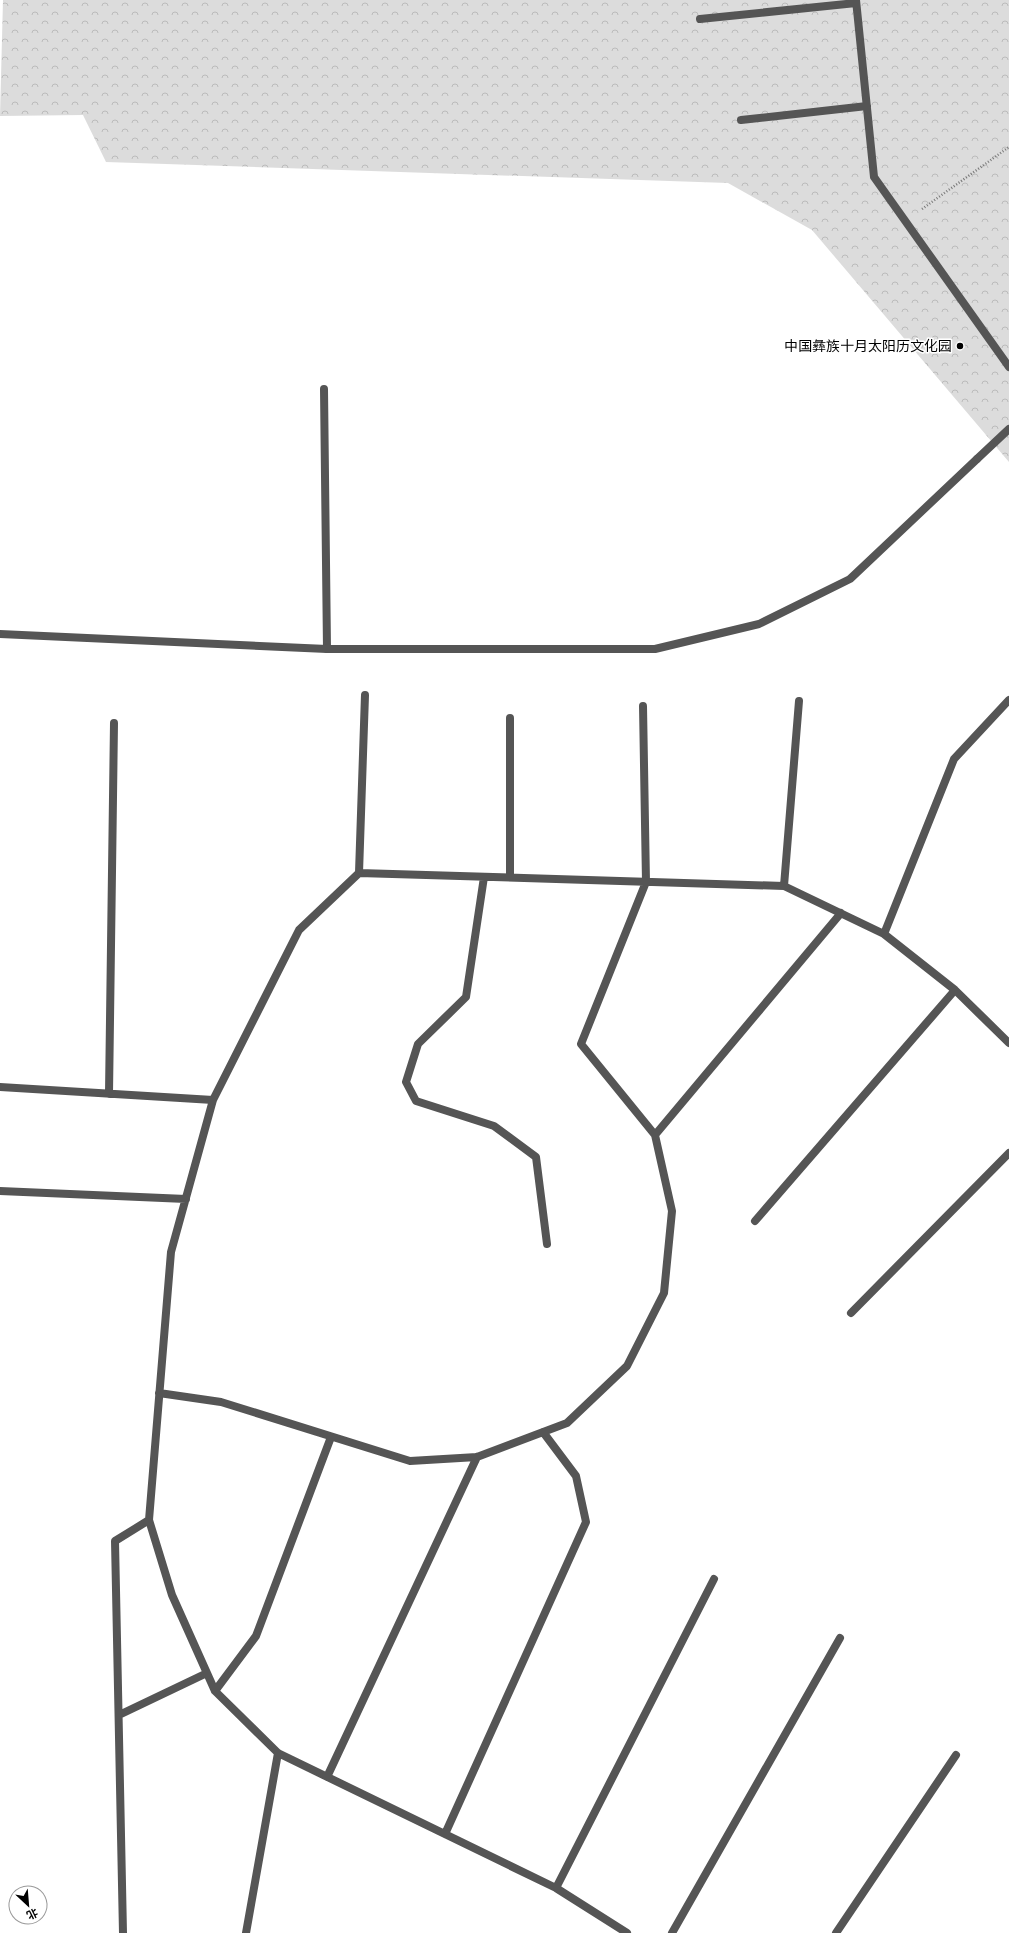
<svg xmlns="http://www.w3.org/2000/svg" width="1009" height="1933" font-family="Ubuntu,'Noto Sans SC',sans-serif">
  <defs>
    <pattern id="forest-crowns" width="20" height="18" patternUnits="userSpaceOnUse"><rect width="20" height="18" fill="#dcdcdc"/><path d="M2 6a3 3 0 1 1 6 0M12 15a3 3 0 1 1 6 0" fill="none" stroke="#bbb"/></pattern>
  </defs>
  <rect width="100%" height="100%" fill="#fff"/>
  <path fill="url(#forest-crowns)" d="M3,0h1006v462l-197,-232 -84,-47 -622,-21 -23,-47 -83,1z"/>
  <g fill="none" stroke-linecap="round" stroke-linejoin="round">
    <path stroke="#777" stroke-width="2.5" stroke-dasharray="1 2" stroke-linecap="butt" d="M922,209l87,-62"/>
    <path stroke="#555" stroke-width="8" d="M856,0l18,177 135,190
      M700,19l156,-16
      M741,120l126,-14
      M324,389l3,260
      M977,459l32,-30
      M365,695l-6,178 -60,57 -86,170 -42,152 -22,268 23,75 43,96 63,62 278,135 71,45
      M359,873l425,13 100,48 71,56 54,53
      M484,877l-18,120 -48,47 -12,38 10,19 78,25 42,31 11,87
      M510,877v-159
      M784,886l15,-185
      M884,934l70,-175 55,-59
      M0,1087l213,13
      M109,1094l5,-371
      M655,1135l186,-222
      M0,1191l186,8
      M755,1221l200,-231
      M851,1313l158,-160
      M159,1393l62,9 189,59 67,-4 90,-34 60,-57 37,-73 8,-82 -17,-76 -74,-91 65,-162 -3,-176
      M215,1691l41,-55 75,-199
      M119,1715l88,-42
      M327,1777l150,-320
      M445,1834l141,-312 -10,-46 -33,-44
      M556,1888l158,-309
      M123,1933l-8,-392 34,-21
      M246,1933l32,-180
      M672,1933l168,-295
      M836,1933l120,-178"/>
    <path stroke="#555" stroke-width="8" d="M0,634l327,15h328l104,-25 91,-45 127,-120"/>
  </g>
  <circle fill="#000" stroke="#fff" stroke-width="1.5" cx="960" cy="346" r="4"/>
  <g text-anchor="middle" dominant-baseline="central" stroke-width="3" stroke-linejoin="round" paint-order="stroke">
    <g font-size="14" fill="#000" stroke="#fff" text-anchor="end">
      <text x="952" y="346">中国彝族十月太阳历文化园</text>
    </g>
  </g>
  <g transform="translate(28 1905) rotate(154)"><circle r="19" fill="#ffffff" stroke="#999999"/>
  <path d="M0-3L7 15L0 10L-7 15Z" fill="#000000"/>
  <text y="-6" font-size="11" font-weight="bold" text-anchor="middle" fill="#000000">北</text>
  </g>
</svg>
